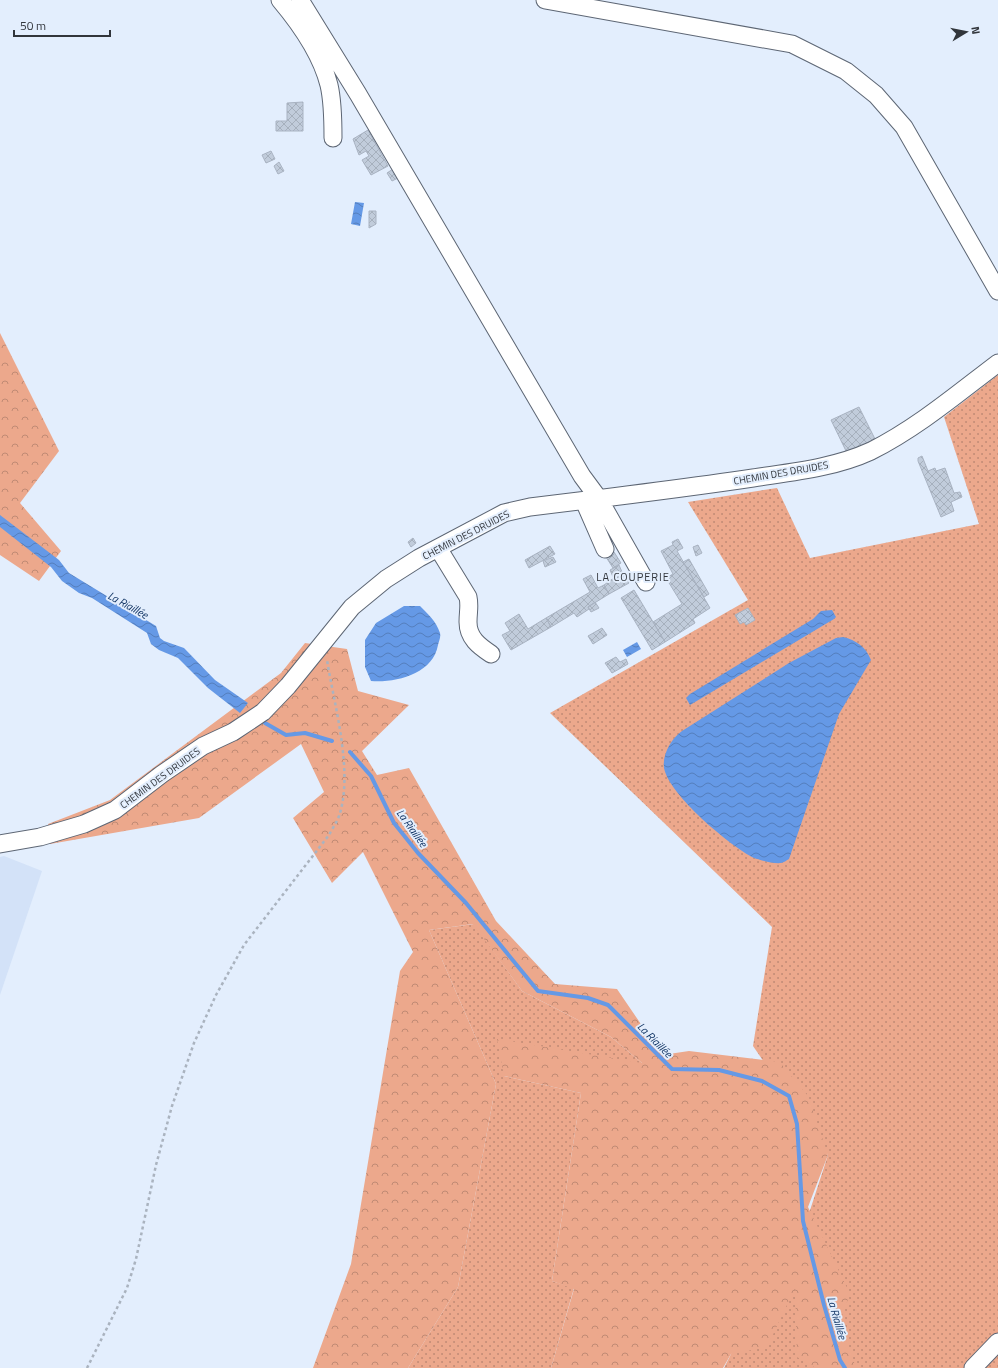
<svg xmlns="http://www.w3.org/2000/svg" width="998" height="1368" font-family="'Titillium Web',sans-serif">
  <defs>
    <pattern id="grass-dots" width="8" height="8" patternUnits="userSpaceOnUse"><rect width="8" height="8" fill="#eca88c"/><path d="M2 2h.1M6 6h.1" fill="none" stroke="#c08a74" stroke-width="1.8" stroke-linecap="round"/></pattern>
    <pattern id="forest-crowns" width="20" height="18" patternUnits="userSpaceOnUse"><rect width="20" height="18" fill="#eca88c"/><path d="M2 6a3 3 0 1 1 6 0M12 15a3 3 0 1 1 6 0" fill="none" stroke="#c08a74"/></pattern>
    <pattern id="water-waves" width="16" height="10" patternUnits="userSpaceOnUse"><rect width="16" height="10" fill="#6599e6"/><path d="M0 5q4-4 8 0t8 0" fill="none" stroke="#547ebc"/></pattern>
    <pattern id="building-cross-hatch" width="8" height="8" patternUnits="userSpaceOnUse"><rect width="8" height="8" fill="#c1ccdb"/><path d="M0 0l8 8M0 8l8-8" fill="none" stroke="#a6b0bd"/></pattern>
  </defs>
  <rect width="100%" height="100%" fill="#e3eefd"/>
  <path fill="#d3e2f8" d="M4,856l38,15 -42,124v-138z"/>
  <path fill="url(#grass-dots)" d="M998,375v993h-274l7,-14 53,-64 44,-135 -75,-109 19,-119 -222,-214 198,-113 -60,-98 89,-14 33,70 169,-34 -35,-107z
    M474,924l48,67 89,46 31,26 -138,13 77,17 -29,188 22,7 -23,80h-143l50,-81 38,-203 -67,-154z"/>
  <path fill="url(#forest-crowns)" d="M0,333l59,118 -39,52 41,48 -22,30 -39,-26z
    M305,643l42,6 11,42 51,14 -47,46 15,24 32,-7 87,153 59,63 62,5 45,66 27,-4 91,11 28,34 20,59 -20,52 42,87 -10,27 16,47h-40l-19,-11 -2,-69 -28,59 -36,7 -8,14h-172l23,-79 -22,-8 29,-188 -77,-17 -7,-37 145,24 -31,-26 -89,-46 -49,-67 -44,6 67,154 -38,203 -50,81h-95l38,-104 49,-293 13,-19 -50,-100 -31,31 -39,-65 31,-26 -23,-48 -102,74 -149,26 -2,-20 62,-24 171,-127z"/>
  <path fill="url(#water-waves)" d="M355,202l9,1 -4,23 -9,-2z
    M0,515l59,45 10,13 87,53 4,12 4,3 20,7 31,32 33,23 -8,10 -32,-25 -30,-30 -19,-8 -8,-6 -4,-11 -55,-35 -13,-5 -17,-12 -11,-14 -51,-40z
    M404,606h16c8,8 16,15 20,27 1,4 -1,8 -2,12 -5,29 -42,38 -67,36l-6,-14v-27l11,-17z
    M832,610l4,7 -2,2 -144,86 -4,-7 4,-4 123,-75 8,-8z
    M843,637c13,3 23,10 28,23l-32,54 -50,145c-2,1 -6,4 -8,4 -7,1 -21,-3 -27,-5 -24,-12 -85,-63 -90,-90 -2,-14 8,-30 18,-37l107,-68 47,-25z
    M637,642l4,7 -14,8 -4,-7z"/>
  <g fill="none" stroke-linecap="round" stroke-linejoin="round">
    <path stroke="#6599e6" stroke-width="4" d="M265,723l21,12 19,-2 27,8
      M350,752l21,24 23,47 24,30 48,50 72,88 50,7 20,7 64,64 47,1 43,11 27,15 8,28 6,97 21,84 16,55 5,8"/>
  </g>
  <path fill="url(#building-cross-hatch)" stroke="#a9b3c2" d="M303,102v29h-27v-10h11v-18z
    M368,130l20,36 -17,9 -9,-15 7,-4 -3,-5 -7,4 -6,-16z
    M271,151l4,8 -9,4 -4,-8z
    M279,162l5,9 -6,3 -4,-8z
    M393,169l5,9 -6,3 -5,-8z
    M369,211h7v13l-7,4z
    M859,407l16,32 -28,14 -16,-33z
    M922,456l6,15 7,-3 1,3 9,-3 9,25 6,-1 2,5 -11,5 3,9 -13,6 -23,-56v-3z
    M413,538l3,5 -5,4 -3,-5z
    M678,539l5,9 -6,3 33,57 -17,11 2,4 -30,19 -12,-20 29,-18 -16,-26 7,-4 -12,-23 12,-6 -1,-3z
    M698,545l4,8 -6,3 -3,-9z
    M550,546l5,8 -26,14 -4,-8z
    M614,552l7,11 -8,5 -7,-11z
    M553,557l3,5 -11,5 -2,-6z
    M689,559l20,35 -5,3 -21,-35z
    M619,565l3,7 -9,5 -3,-7z
    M622,572l7,11 -20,11 -5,-9z
    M591,575l7,13 6,-3 5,9 -21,13 1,2 -12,8 -3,-4 -23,14 -5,-9 44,-26 -7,-13z
    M634,590l31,52 -13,8 -31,-52z
    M595,602l4,6 -8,4 -3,-5z
    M748,608l7,12 -9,5 -2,-3 -4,2 -5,-9z
    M519,614l9,15 18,-11 5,9 -40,23 -9,-15 8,-4 -5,-8z
    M602,628l5,7 -14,9 -5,-8z
    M616,657l4,5 6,-3 2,5 -16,9 -7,-10z"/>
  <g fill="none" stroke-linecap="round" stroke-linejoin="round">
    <g stroke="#5d6674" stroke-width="19">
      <path id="minor" d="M280,0c21,25 41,53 49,85 4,17 4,36 4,53
        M300,0l58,94 224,382 17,23 47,83
        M545,0l247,44 54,27 30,24 28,32 94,164
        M584,501l21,48
        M438,548l30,49c2,9 0,15 0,25 0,16 11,24 23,32
        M0,844l40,-7 44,-13 31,-14 47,-36 41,-28 30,-14 30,-20 25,-26 64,-79 34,-28 33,-21 85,-45 26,-6c75,-9 149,-18 223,-29 39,-6 81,-10 118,-27 46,-23 86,-57 127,-88
        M973,1368l25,-26"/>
    </g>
    <path stroke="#aab3bf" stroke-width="2.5" stroke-dasharray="3 3" stroke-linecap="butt" d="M87,1368l40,-80 9,-29 20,-94 16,-59 22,-63 22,-48 28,-50 85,-110c3,-6 8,-13 10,-19 15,-43 -5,-112 -12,-156"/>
    <use href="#minor" stroke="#fff" stroke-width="17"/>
  </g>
  <g text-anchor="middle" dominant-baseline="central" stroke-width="4" stroke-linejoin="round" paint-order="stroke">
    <g font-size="10" fill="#31353b" stroke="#e3eefd">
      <text transform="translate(781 473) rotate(-10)">CHEMIN DES DRUIDES</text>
      <text transform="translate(466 535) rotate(-27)">CHEMIN DES DRUIDES</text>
      <text transform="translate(160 778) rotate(-36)">CHEMIN DES DRUIDES</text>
    </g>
    <g font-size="11" letter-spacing="1" fill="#31353b" stroke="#e3eefd">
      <text x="633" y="577">LA COUPERIE</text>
    </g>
    <g font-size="11" font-style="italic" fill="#113464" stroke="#e3eefd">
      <text transform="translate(128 605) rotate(29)">La Riaillée</text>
      <text transform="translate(412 828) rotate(54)">La Riaillée</text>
      <text transform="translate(655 1040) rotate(45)">La Riaillée</text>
      <text transform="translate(837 1318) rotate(74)">La Riaillée</text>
    </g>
  </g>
  <g transform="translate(966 32) rotate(80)" stroke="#e3eefd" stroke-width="3" paint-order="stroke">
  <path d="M0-3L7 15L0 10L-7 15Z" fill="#31353b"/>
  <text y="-6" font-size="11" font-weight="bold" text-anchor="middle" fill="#31353b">N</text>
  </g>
  <path d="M14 30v6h96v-6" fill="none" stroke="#31353b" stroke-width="2"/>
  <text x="20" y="30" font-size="12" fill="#31353b" stroke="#e3eefd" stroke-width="3" paint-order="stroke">50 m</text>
</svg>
